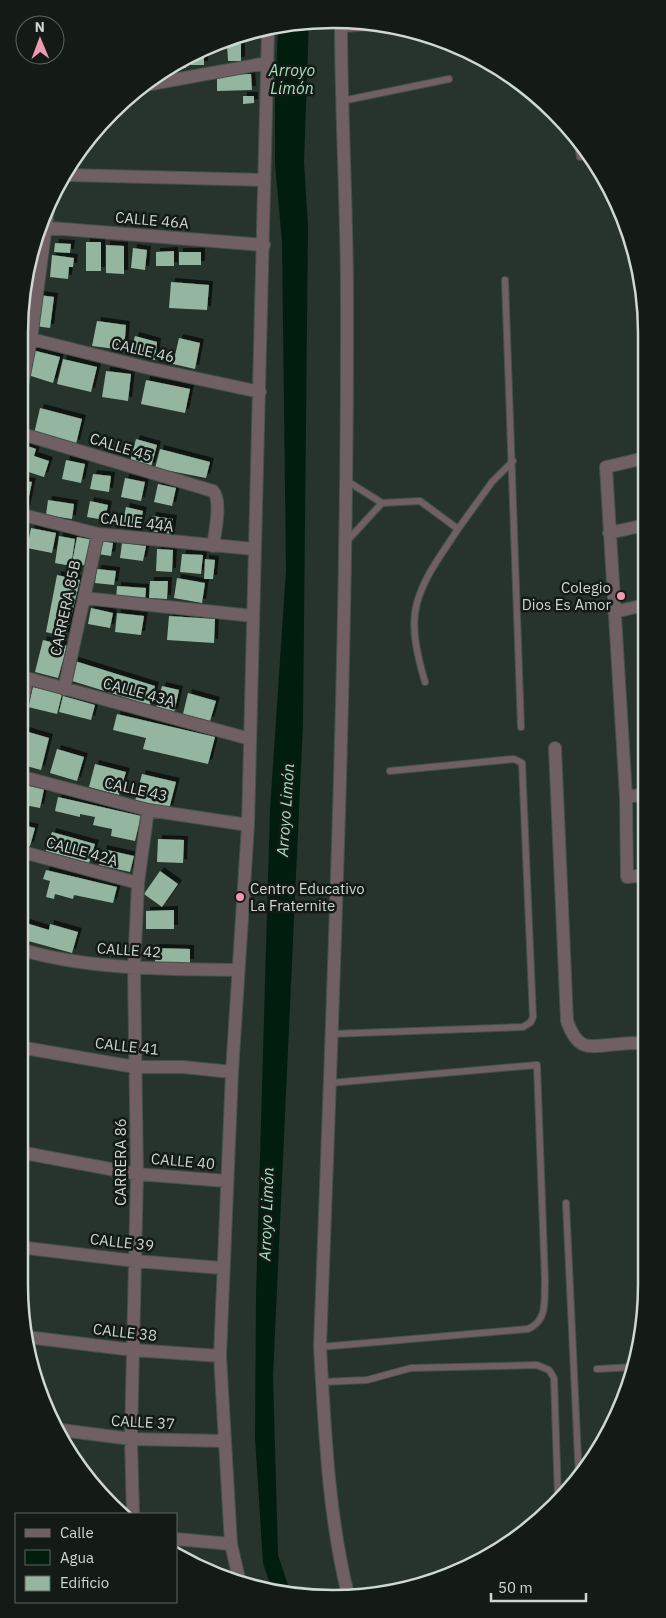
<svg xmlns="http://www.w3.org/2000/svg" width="666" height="1618" font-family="'IBM Plex Sans',sans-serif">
  <defs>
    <filter id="shadow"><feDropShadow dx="4" dy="-4" stdDeviation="0" flood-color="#0009"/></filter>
  </defs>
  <rect width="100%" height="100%" fill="#27342b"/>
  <path fill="#001d0d" d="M309,20l-5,142 4,64 -5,497 -30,653 5,179 14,42 -20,-7 -9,-27 -8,-126 1,-142 14,-485 16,-240 -4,-328 -7,-78v-67l3,-68z"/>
  <path fill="#94b6a0" filter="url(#shadow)" d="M227,44h14v17h-13z
    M204,49v16h-13l-1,-11z
    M186,57v11h-13v-1z
    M251,74l1,16 -35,1v-16z
    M243,96h11v7l-11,1z
    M86,242h15v29h-15z
    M55,243l16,1 -1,9 -16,-1z
    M106,245l18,1v28l-18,-1z
    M133,248l14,2 -2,20 -14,-2z
    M174,251v15h-18v-14z
    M179,252h22v13h-22z
    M32,254l3,1 -6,32 -3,-1z
    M52,255l22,3 -1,9h-4l-1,12 -18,-2z
    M171,282l38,3 -2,25 -38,-2z
    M39,295l15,2 -4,31 -15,-2z
    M97,321l29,4 -2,25 -32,-4z
    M135,336l22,6 -2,18 -25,-5z
    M179,338l21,5 -5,26 -22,-5z
    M32,350l28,7 -7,26 -25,-8z
    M63,359l34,8 -6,25 -34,-8z
    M106,371l25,3 -3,27 -26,-4z
    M146,380l44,9 -5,24 -44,-9z
    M40,408l42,11 -6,25 -42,-10z
    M136,439l21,6 -6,22 -21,-5z
    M19,443l17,6 -2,7 15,5 -5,16 -25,-8z
    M160,449l50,13 -4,16 -51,-10z
    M66,460l19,4 -4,19 -19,-4z
    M93,474l18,2 -2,16 -19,-3z
    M125,478l20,4 -4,19 -20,-4z
    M19,480l13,2 -6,28 -7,-2z
    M158,484l18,4 -4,18 -18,-4z
    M48,500l26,4 -2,15 -26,-4z
    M90,501l18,4 -3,15 -18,-3z
    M126,507l17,4 -3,15 -17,-4z
    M152,516l21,3 -2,15 -21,-3z
    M19,527l6,1 -5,27h-1z
    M31,528l25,5 -4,20 -25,-5z
    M59,536l16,3 -4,27 -16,-3z
    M77,537l16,3 -5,26 -16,-3z
    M100,541l13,2 -2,13 -13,-2z
    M122,543l24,3 -3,15 -23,-3z
    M157,549l16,1 -1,22 -16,-1z
    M182,554l21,1 -2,19 -21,-2z
    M205,559l10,1 -2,19h-9z
    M97,569l19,2 -2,14 -19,-2z
    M57,575l23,5 -14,57 -20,-5z
    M177,578l28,5 -3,20 -28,-5z
    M150,581h18l-1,18 -18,-1z
    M117,586l29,2 -1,14 -29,-2z
    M91,608l22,5 -3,15 -22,-4z
    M117,613l27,3 -3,19 -26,-3z
    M169,616l46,3 -1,24 -47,-3z
    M43,640l24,6 -9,32 -23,-6z
    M75,661l80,25 -5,19 -81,-25z
    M162,686l17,4 -5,23 -18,-5z
    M33,687l29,7 -5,20 -29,-7z
    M188,693l28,8 -6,20 -27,-7z
    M63,696l32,9 -4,15 -32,-8z
    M117,714l98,23 -7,27 -65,-15 3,-11 -33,-8z
    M25,731l24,7 -8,32 -22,-6v-12z
    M57,749l27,8 -7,24 -27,-8z
    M95,764l31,8 -7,23 -30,-8z
    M142,774l34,8 -7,27 -34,-8z
    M19,784l25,5 -4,19 -21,-4z
    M58,797l83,19 -6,25 -24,-5 1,-7 -19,-4 2,-8 -15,-3v3l-25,-6z
    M19,824l16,4 -5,18 -11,-3z
    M52,832l43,12 -6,19 -43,-12z
    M158,839l26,1 -1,23 -26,-1z
    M103,849l31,7 -4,16 -31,-7z
    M19,861l6,1 -5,28h-1z
    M46,870l71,17 -4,16 -39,-8 -1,4 -18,-5 -1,5 -8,-2 4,-16 -7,-2z
    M160,871l18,13 -16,23 -18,-13z
    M174,910v19h-28v-18z
    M26,923l23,7 1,-6 28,8 -6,21 -51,-14z
    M155,948l35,1v14l-35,-1z"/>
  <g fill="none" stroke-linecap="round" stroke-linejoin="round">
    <g stroke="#455149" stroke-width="8">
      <path id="service" d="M341,29l32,-2
        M342,101l107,-22
        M576,136l4,21
        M505,280l16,447
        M347,481l35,22
        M347,541l35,-38 38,-2 38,28 34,-47 21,-21
        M425,682c-7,-24 -15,-54 -8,-79 7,-27 27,-52 41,-74
        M331,1034l192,-7 8,-5 2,-5 -11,-254 -8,-4 -124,12
        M566,1203l13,276
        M320,1347l208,-18c20,-9 16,-28 17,-47l-8,-217 -207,18
        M597,1369l37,-2
        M322,1382l45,-2 44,-12 126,-3 12,5 5,8 4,120"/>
    </g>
    <g stroke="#455149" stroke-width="14">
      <path id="minor" d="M341,23c0,91 6,182 6,273 1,350 -14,701 -27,1051 5,84 8,166 28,248
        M151,84l116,-21
        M68,175l195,5
        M38,227l226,18
        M19,336l129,32 112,24
        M19,401l12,-62 17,-129
        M19,433l194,58c9,9 2,42 0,55
        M645,458l-39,9 20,330 1,80 19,-2
        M19,514l79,20 156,15
        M609,533l36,-8
        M84,598l169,18
        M614,612l31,-7
        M19,676l231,63
        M64,689l34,-155
        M19,722l8,-43
        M555,748l12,273c12,33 23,25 52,23 9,-1 18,-1 28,-1
        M19,776l129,34 100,15
        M626,797l20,-3
        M19,851l119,32
        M19,949c71,21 145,20 219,21
        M19,1047l116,20h48l49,5
        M19,1152l118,22 90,7
        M19,1247l116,14 87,7
        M27,1337l106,13 87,6
        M61,1430l70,9 94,2
        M133,1514l-2,-75 6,-265 -3,-205 4,-86 10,-73
        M176,1539l55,5
        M239,1579l-8,-35 -11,-188 12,-284 16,-247 20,-794"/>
    </g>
    <use href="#service" stroke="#706063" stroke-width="6"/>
    <use href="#minor" stroke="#706063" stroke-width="12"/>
  </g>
  <g fill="#f29aaf" stroke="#141a16" stroke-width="2">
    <circle cx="621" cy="596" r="5"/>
    <circle cx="240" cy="897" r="5"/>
  </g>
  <g text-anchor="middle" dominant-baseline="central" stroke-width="5" stroke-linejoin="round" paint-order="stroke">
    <g font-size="15" fill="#cfd7d1" stroke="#141a16">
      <text transform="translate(152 220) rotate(5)">CALLE 46A</text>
      <text transform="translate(143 350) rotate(13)">CALLE 46</text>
      <text transform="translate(121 447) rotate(17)">CALLE 45</text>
      <text transform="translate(137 522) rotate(7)">CALLE 44A</text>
      <text transform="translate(65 608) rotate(-78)">CARRERA 85B</text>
      <text transform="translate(139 692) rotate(15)">CALLE 43A</text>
      <text transform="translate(136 789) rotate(13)">CALLE 43</text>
      <text transform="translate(82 851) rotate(15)">CALLE 42A</text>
      <text transform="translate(129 950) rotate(4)">CALLE 42</text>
      <text transform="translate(127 1046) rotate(6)">CALLE 41</text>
      <text transform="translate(183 1161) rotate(5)">CALLE 40</text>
      <text transform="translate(120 1162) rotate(-90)">CARRERA 86</text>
      <text transform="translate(122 1242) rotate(6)">CALLE 39</text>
      <text transform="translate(125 1332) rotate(6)">CALLE 38</text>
      <text transform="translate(143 1422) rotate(3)">CALLE 37</text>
    </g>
    <g font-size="15" fill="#cfd7d1" stroke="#141a16" text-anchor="end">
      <text x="611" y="587">Colegio<tspan x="611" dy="17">Dios Es Amor</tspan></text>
      <text x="250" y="888" text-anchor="start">Centro Educativo<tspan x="250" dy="17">La Fraternite</tspan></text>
    </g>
    <g font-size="16" font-style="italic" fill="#a7e2bc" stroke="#141a16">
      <text x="292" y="70">Arroyo<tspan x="292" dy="18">Limón</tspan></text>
      <text transform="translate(285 810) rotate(-86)">Arroyo Limón</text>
      <text transform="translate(266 1214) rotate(-88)">Arroyo Limón</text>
    </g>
  </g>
  <path d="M0 0H666V1618H0ZM333 28H333A305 305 0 0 1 638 333V1285A305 305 0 0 1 333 1590H333A305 305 0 0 1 28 1285V333A305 305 0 0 1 333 28Z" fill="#141a16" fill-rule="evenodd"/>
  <path fill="none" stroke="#cfd7d1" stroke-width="2.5" d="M333 28H333A305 305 0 0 1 638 333V1285A305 305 0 0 1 333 1590H333A305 305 0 0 1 28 1285V333A305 305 0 0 1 333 28Z"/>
  <rect x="15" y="1513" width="162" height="90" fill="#141a16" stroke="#5f6661"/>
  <rect x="25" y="1529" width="25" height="8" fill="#706063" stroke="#5f6661"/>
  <text x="60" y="1538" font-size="15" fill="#cfd7d1">Calle</text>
  <rect x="25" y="1550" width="25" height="15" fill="#001d0d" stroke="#5f6661"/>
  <text x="60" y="1563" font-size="15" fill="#cfd7d1">Agua</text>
  <rect x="25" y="1576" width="25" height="15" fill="#94b6a0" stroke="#5f6661"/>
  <text x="60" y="1588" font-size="15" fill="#cfd7d1">Edificio</text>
  <g transform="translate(40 40) rotate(359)"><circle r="24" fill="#141a16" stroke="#5f6661"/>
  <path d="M0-4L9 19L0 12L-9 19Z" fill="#f29aaf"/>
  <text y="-8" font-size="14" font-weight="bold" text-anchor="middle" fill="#cfd7d1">N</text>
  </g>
  <path d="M491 1593v8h95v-8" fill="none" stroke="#cfd7d1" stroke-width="2.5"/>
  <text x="498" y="1593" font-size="15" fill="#cfd7d1" stroke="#141a16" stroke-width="4" paint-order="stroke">50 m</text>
</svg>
